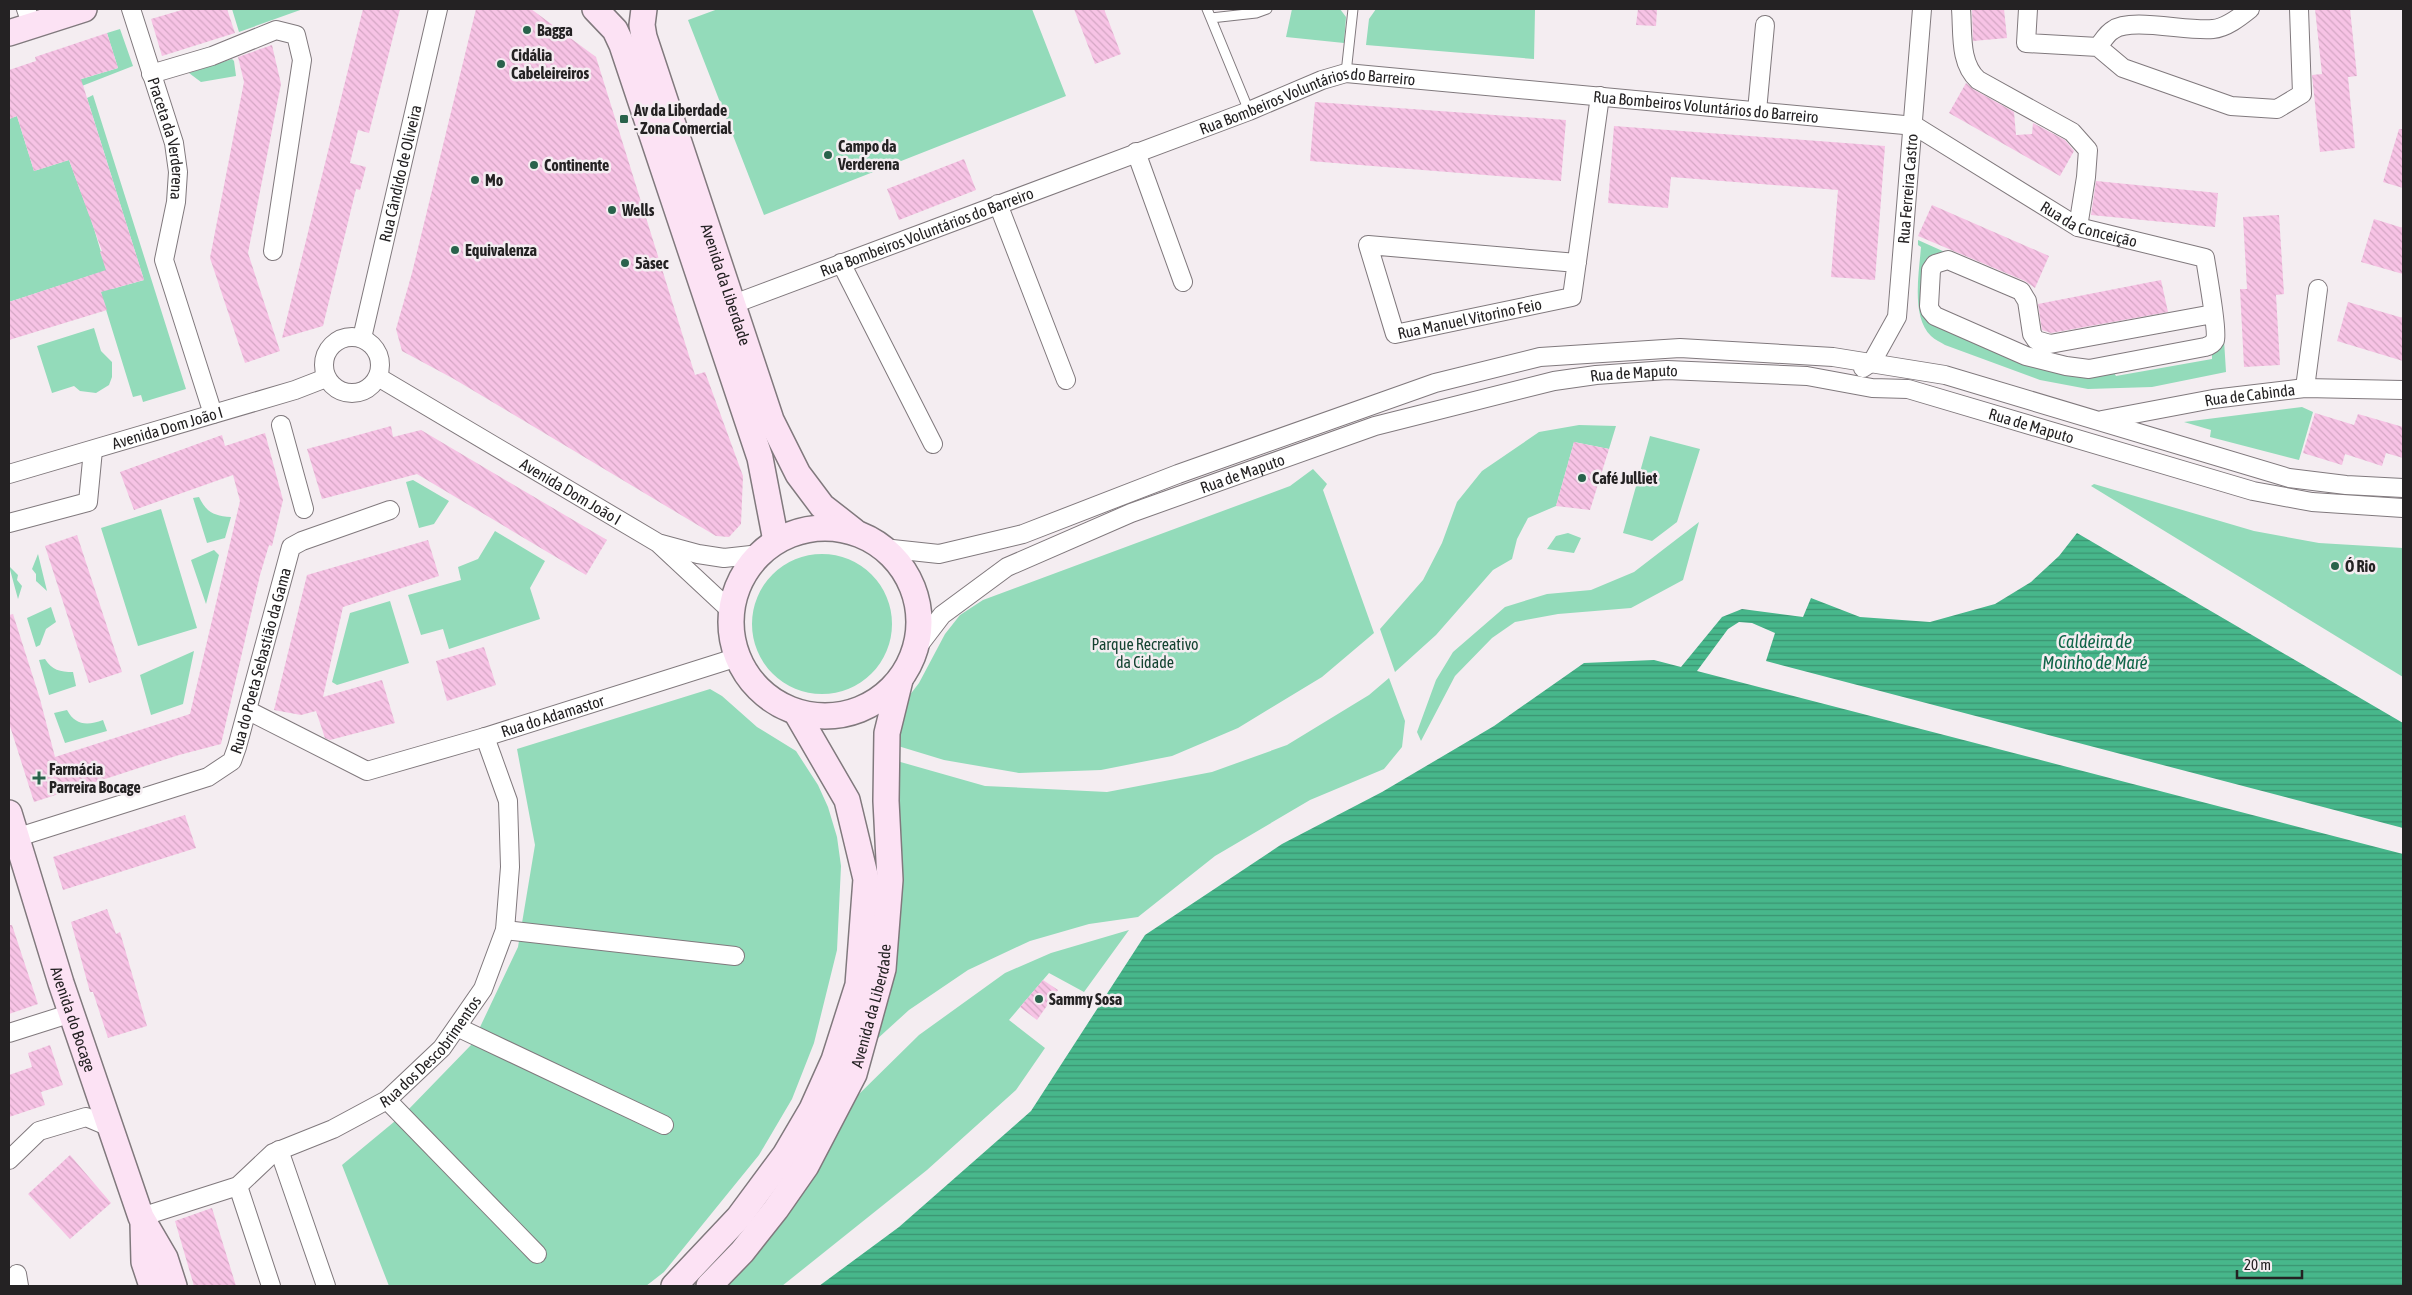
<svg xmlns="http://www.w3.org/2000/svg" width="2412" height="1295" font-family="'Asap Condensed',sans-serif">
  <defs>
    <pattern id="water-rules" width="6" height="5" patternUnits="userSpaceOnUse" patternTransform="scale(1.25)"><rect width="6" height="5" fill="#47b78b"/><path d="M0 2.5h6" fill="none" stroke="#3b9471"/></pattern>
    <pattern id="building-back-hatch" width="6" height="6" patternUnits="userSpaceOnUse" patternTransform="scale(1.25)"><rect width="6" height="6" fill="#f7c3e5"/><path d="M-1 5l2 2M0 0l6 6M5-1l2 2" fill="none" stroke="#d4a7c4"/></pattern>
  </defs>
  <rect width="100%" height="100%" fill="#f4edf1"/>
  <path fill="#93dbba" d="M232,9h71l-64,23z
    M718,9h314l34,87 -302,119 -76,-195z
    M1292,9h48l6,8 -2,26 -58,-6z
    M1376,9l159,1 -1,49 -168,-14 3,-26z
    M120,29l13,37 -64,25 6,-10 43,-13 -11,-35z
    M232,59l2,2 2,15 -35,6 -12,-9z
    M93,95l93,294 -43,13 -2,-7 -8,2 -38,-123 -86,28v-183l8,-3 17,55 35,-11 23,62 20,67 32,-9 -57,-182z
    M1918,240l29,13h-10l-7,5 5,65 178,48 3,5 96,-17v-7l12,-12 2,32 -74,15 -64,2 -48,-9 -95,-35c-4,-3 -10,-5 -14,-9 -20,-19 -12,-63 -10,-89l-3,-2z
    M94,328l7,23 11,11v15l-3,8 -13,8 -16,-2 -6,-5 -22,7 -15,-47z
    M2302,407l11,5 -14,48 -89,-23 1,-7 -27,-8z
    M1579,425l37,1 -7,23 -35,-7 -18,64 -28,12 -11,21 -5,20 -19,11 -57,65 -41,37 -15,-43 43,-49 19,-37 15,-41 25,-31 57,-39z
    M1650,436l50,13 -23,73 -25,19 -29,-8z
    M1313,469l14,15 -4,6 51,143 -52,44 -84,51 -66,28 -71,14 -82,3 -75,-13 -46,-14v-12l8,-34 13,-17 26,-49 15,-19 23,-15 307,-114z
    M413,480l36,21 -15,23 -15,4 -13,-46z
    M2094,484l160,47 65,12 84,5v129l-312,-191z
    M199,497c7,15 15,19 32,20l-6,21 -18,5 -14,-45z
    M161,509l36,119 -59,18 -37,-118z
    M1699,522l-16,58 -52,28 -73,6 -43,8 -23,16 -37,38 -34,65 -4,-9 19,-52 17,-28 52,-45 42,-13 44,-4 43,-18z
    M495,531l50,30 -15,27 10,31 -91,30 -6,-20 -22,6 -13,-40 53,-15 -3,-13 20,-8z
    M1568,533l13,5 -7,15 -27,-4 9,-13z
    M214,550l5,5 -13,49 -15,-44z
    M38,554l9,37 -11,-10v-7l-4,-5z
    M752 624a70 70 0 1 1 140 0a70 70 0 1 1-140 0Z
    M9,566l9,9 -1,5 5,6 -4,13z
    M390,601l19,62 -72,22 -5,-3 18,-69z
    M51,607l5,15 -10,7 -6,16 -4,2 -9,-29z
    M194,651l-11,53 -32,11 -11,-40z
    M45,659c7,11 15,13 28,13l3,14 -27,9 -10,-35z
    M1389,678l16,43 -3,26 -18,22 -74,31 -95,56 -77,61 -49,7 -59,17 -62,29 -59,40 -33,30 14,-54 7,-225 88,25 122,6 105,-20 75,-27 82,-50z
    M710,689l12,7 35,31 39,24 22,34 10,22 9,30 4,29 -4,84 -23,93 -22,56 -33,56 -95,117 -18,14h-257l-47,-121 64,-53 66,-68 46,-97 17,-102 -18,-96z
    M67,710c8,15 20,16 36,10l4,11 -42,12 -11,-30z
    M1129,930l-45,62 -35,-19 -40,47 36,28 -29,42 -89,80 -145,116h-57l59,-68 38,-54 32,-65 65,-64 86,-62 46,-20z"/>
  <path fill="url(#water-rules)" d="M2077,533l326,190v105l-637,-167 9,-28 -23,-10 -13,-1 -11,7 -31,42 706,183v432h-1584l80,-59 132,-116 114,-176 137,-91 100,-52 112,-66 90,-63 70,-3 27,7 41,-50 20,-8 61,8 8,-19 49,19 70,5 65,-18 36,-22 28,-26z"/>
  <path fill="url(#building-back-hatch)" d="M185,9h42l8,24 -73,23 -11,-37z
    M363,9h37l-31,124 -11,-3 -8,33 16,4 -6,23 -4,-1 -33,137 -41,12z
    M476,9h55l65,48 99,318 10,-3 38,104 -2,48 -12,13 -13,-1 -262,-157 -52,-28 -6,-22 16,-56z
    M1074,9h30l17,45 -26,10z
    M1638,9h19l-1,17 -20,-1z
    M1972,9h32l3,29 -34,3z
    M2315,9h35l7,67 -9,1 7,71 -35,4 -8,-77 10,-1z
    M107,33l11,35 -37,11 63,201 -43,12 6,18 -98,30v-38l97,-32 -6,-18 2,-1 -33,-91 -35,11 -17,-55 -8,3v-49l27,-9 -1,-4z
    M272,45l9,39 -33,169 32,98 -35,12 -35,-105 34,-176 -6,-25z
    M1966,83l7,6 41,23 2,23 16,-1 1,-11 32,17 9,11 -14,25 -111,-63z
    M1315,102l251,18 -5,61 -251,-20z
    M1614,126l271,20 -10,134 -44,-3 7,-87 -167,-13 -3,31 -60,-5z
    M2399,129h4v59l-20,-6z
    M964,159l12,31 -77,30 -12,-31z
    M2096,181l122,12 -3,34 -124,-12z
    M1932,205l117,51 -14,32 -10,-7 -107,-45z
    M2279,215l5,79 -8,1 4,70 -36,2 -4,-78h7l-4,-72z
    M2374,219l29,9v46l-42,-12z
    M2161,280l7,32 -117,21 -9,-3 -4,-26z
    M2348,302l55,16v43l-66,-20z
    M2315,413l39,12 4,-11 45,13v31l-17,-5 -4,13 -37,-12 -3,11 -39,-12z
    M391,426l2,11 28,-7 186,110 -21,35 -169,-101 -95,25 -15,-50z
    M265,433l18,67 -11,46 -3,-1 -9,30 -39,169 -42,11 -145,47 -25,-79v-108l4,-1 27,85 15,58 135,-43 50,-213 -7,-26 -99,35 -14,-38 102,-37 3,11z
    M1574,442l35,7 -19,61 -34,-4z
    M77,535l45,137 -33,11 -44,-137z
    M428,540l11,36 -96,31 -20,90 59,-17 13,43 -65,17 -5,-2 -9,-27 -15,4 -27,-5 33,-135z
    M484,647l12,38 -49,16 -11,-40z
    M185,815l11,33 -133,42 -10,-33z
    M107,909l9,25 4,-2 27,94 -39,12 -15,-46h-3l-19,-70z
    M9,925h3l26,79 -29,10z
    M1043,980l15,10 -21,30 -17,-13z
    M50,1045l13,40 -22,7 4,13 -36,12v-42l23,-8 -4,-14z
    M70,1155l41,48 -41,36 -42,-45z
    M212,1208l24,78h-42l-19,-65z"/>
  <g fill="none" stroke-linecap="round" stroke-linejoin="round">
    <g stroke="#80797d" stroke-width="11">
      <path id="lane" d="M1207,9l42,102
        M1211,18l45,-5 11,-4
        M1346,73l7,-64"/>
    </g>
    <g stroke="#80797d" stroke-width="20">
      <g id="street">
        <path d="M26,9l6,17"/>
        <path id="s1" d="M131,9l43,134 4,29 -2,30 -12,58 49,154"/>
        <path d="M1961,9c2,24 -2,54 17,71l94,52 16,18 -2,27 -8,50"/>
        <path d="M2028,9l-2,34 72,4 25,21 108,38 46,3 25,-15 -3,-85"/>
        <path d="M2098,47c4,-5 9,-14 15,-17 18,-13 75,2 100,-1 13,-1 27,-12 37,-20"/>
        <path d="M151,74l61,-18 64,-26 20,5 6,25 -29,191"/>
        <path d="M1757,111l8,-86"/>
        <path d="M1136,152l47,130"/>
        <path d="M998,204l68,176"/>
        <path d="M841,263l92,181"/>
        <path id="s2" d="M1577,263l-209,-18 27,89 177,-37 28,-201"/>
        <path id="s3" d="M731,305l518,-194 73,-31 24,-7 569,53 163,101 127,31c2,13 13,74 10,82 -2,4 -6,6 -10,7l-116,22 -23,-3 -40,-10 -91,-40 -5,-6 -1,-4 2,-36 4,-6 13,-4 73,31 6,10 5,33 4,6 14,4 163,-30"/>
        <circle cx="352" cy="365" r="28"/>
        <path id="s4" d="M362,338l76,-329"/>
        <path id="s5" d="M1863,368l9,-6 25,-45 25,-308"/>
        <path id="s6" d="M378,377l280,166 74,69"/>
        <path d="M2305,388l13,-99"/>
        <path id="s7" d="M2102,420l111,-21 92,-11 98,2"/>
        <path d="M281,425l23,84"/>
        <path id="s8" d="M9,474l286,-84 31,-12"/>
        <path d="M9,523l79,-21 5,-52"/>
        <path d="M661,544l37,10 26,4 36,-4"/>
        <path d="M883,548l56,6 84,-20 155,-60 257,-91 105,-26 140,-9 153,9 112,18 344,103 57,7 57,3"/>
        <path id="s9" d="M913,653l29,-38 65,-48 124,-54 244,-87 179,-45 42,-6 71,-5 140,6 65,12 36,1 345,102 59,11 91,6"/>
        <path id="s10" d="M249,711l118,60 118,-34 253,-80"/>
        <path id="s11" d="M9,840l199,-63 24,-16 5,-14 54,-200 11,-6 88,-31"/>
        <path d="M505,930l230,26"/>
        <path d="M457,1027l207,98"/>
        <path d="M9,1033l63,-20"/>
        <path d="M387,1100l150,154"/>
        <path d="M279,1150l47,136"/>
        <path d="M9,1160l30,-29 47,-14 26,11"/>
        <path d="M238,1186l33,100"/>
        <path id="s12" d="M141,1217l97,-31 35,-33 60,-24 54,-29 55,-52 41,-59 22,-59 5,-63 -2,-66 -23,-64"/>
        <path d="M17,1274l2,12"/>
      </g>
    </g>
    <g stroke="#80797d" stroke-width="28">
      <g id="secondary">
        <path d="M595,9l20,21 7,15 138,413 16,83"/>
        <path id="s13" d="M644,9l-2,16 2,12 127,383 27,54 24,32 32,25"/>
        <path d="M9,33l75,-24"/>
        <circle cx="825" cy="622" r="94"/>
        <path id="s14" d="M9,813l52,170 80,234 24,41 9,28"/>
        <path d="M143,1223l1,39 8,24"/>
        <path d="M674,1286l65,-69 46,-62 27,-46 22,-49 24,-75 8,-106 -19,-79 -51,-88"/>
        <path id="s15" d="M709,1286l33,-34 34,-43 30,-43 48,-92 29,-105 7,-89 -4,-79 1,-68 13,-53"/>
      </g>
    </g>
    <use href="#lane" stroke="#fff" stroke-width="9"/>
    <use href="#street" stroke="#fff" stroke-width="18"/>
    <use href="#secondary" stroke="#fce2f4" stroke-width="25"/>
  </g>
  <g fill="#29624b" stroke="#f4edf1" stroke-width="2">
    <circle cx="527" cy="30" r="5"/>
    <circle cx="501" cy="64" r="5"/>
    <rect x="619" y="114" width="10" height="10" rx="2.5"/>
    <circle cx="828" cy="155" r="5"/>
    <circle cx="534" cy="165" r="5"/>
    <circle cx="475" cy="180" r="5"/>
    <circle cx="612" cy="210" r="5"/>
    <circle cx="455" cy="250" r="5"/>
    <circle cx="625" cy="263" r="5"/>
    <circle cx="1582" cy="478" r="5"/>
    <circle cx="2335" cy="566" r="5"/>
    <path d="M36.5 770.5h5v5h5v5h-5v5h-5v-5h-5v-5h5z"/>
    <circle cx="1039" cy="999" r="5"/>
  </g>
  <g text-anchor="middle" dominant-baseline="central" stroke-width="5" stroke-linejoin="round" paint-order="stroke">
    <g font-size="16" font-weight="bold" fill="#242223" stroke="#f4edf1" text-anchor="start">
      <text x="537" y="30">Bagga</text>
      <text x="511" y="55">Cidália<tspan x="511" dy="18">Cabeleireiros</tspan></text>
      <text x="634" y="110">Av da Liberdade<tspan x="634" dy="18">- Zona Comercial</tspan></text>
      <text x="838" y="146">Campo da<tspan x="838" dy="18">Verderena</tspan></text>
      <text x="544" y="165">Continente</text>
      <text x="485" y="180">Mo</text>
      <text x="622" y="210">Wells</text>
      <text x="465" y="250">Equivalenza</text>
      <text x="635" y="263">5àsec</text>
      <text x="1592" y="478">Café Julliet</text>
      <text x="2345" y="566">Ó Rio</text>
      <text x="49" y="769">Farmácia<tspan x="49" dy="18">Parreira Bocage</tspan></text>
      <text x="1049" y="999">Sammy Sosa</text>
    </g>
    <g font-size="16" fill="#242223" stroke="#f4edf1">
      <text stroke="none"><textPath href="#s3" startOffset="614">Rua Bombeiros Voluntários do Barreiro</textPath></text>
      <text stroke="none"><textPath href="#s3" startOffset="1019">Rua Bombeiros Voluntários do Barreiro</textPath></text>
      <text stroke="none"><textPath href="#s1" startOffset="135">Praceta da Verderena</textPath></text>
      <text stroke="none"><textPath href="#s4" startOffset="169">Rua Cândido de Oliveira</textPath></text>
      <text stroke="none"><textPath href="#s5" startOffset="191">Rua Ferreira Castro</textPath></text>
      <text stroke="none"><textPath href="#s3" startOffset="1430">Rua da Conceição</textPath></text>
      <text stroke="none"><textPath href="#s3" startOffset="209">Rua Bombeiros Voluntários do Barreiro</textPath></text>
      <text stroke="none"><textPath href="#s13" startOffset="289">Avenida da Liberdade</textPath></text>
      <text stroke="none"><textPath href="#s2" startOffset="379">Rua Manuel Vitorino Feio</textPath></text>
      <text stroke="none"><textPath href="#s9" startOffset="788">Rua de Maputo</textPath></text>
      <text stroke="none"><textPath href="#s7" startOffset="150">Rua de Cabinda</textPath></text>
      <text stroke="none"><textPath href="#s9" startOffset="1192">Rua de Maputo</textPath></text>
      <text stroke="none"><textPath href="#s8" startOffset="165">Avenida Dom João I</textPath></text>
      <text stroke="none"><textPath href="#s9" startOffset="382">Rua de Maputo</textPath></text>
      <text stroke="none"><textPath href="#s6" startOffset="224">Avenida Dom João I</textPath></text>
      <text stroke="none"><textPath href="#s11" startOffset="342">Rua do Poeta Sebastião da Gama</textPath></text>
      <text stroke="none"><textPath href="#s10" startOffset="326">Rua do Adamastor</textPath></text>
      <text stroke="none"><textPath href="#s15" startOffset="329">Avenida da Liberdade</textPath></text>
      <text stroke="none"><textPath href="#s14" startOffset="216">Avenida do Bocage</textPath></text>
      <text stroke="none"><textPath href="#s12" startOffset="341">Rua dos Descobrimentos</textPath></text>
    </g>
    <g font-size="16" fill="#144331" stroke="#f4edf1">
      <text x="1145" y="644">Parque Recreativo<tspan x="1145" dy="18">da Cidade</tspan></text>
    </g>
    <g font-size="18" font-style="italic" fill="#0f6548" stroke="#f4edf1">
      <text x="2095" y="641">Caldeira de<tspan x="2095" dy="21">Moinho de Maré</tspan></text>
    </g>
  </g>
  <rect width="2412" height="1295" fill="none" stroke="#242223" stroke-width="20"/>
  <path d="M2237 1270v8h65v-8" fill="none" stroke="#242223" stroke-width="2.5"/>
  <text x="2244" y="1270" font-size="15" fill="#242223" stroke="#f4edf1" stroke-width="4" paint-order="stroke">20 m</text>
</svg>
